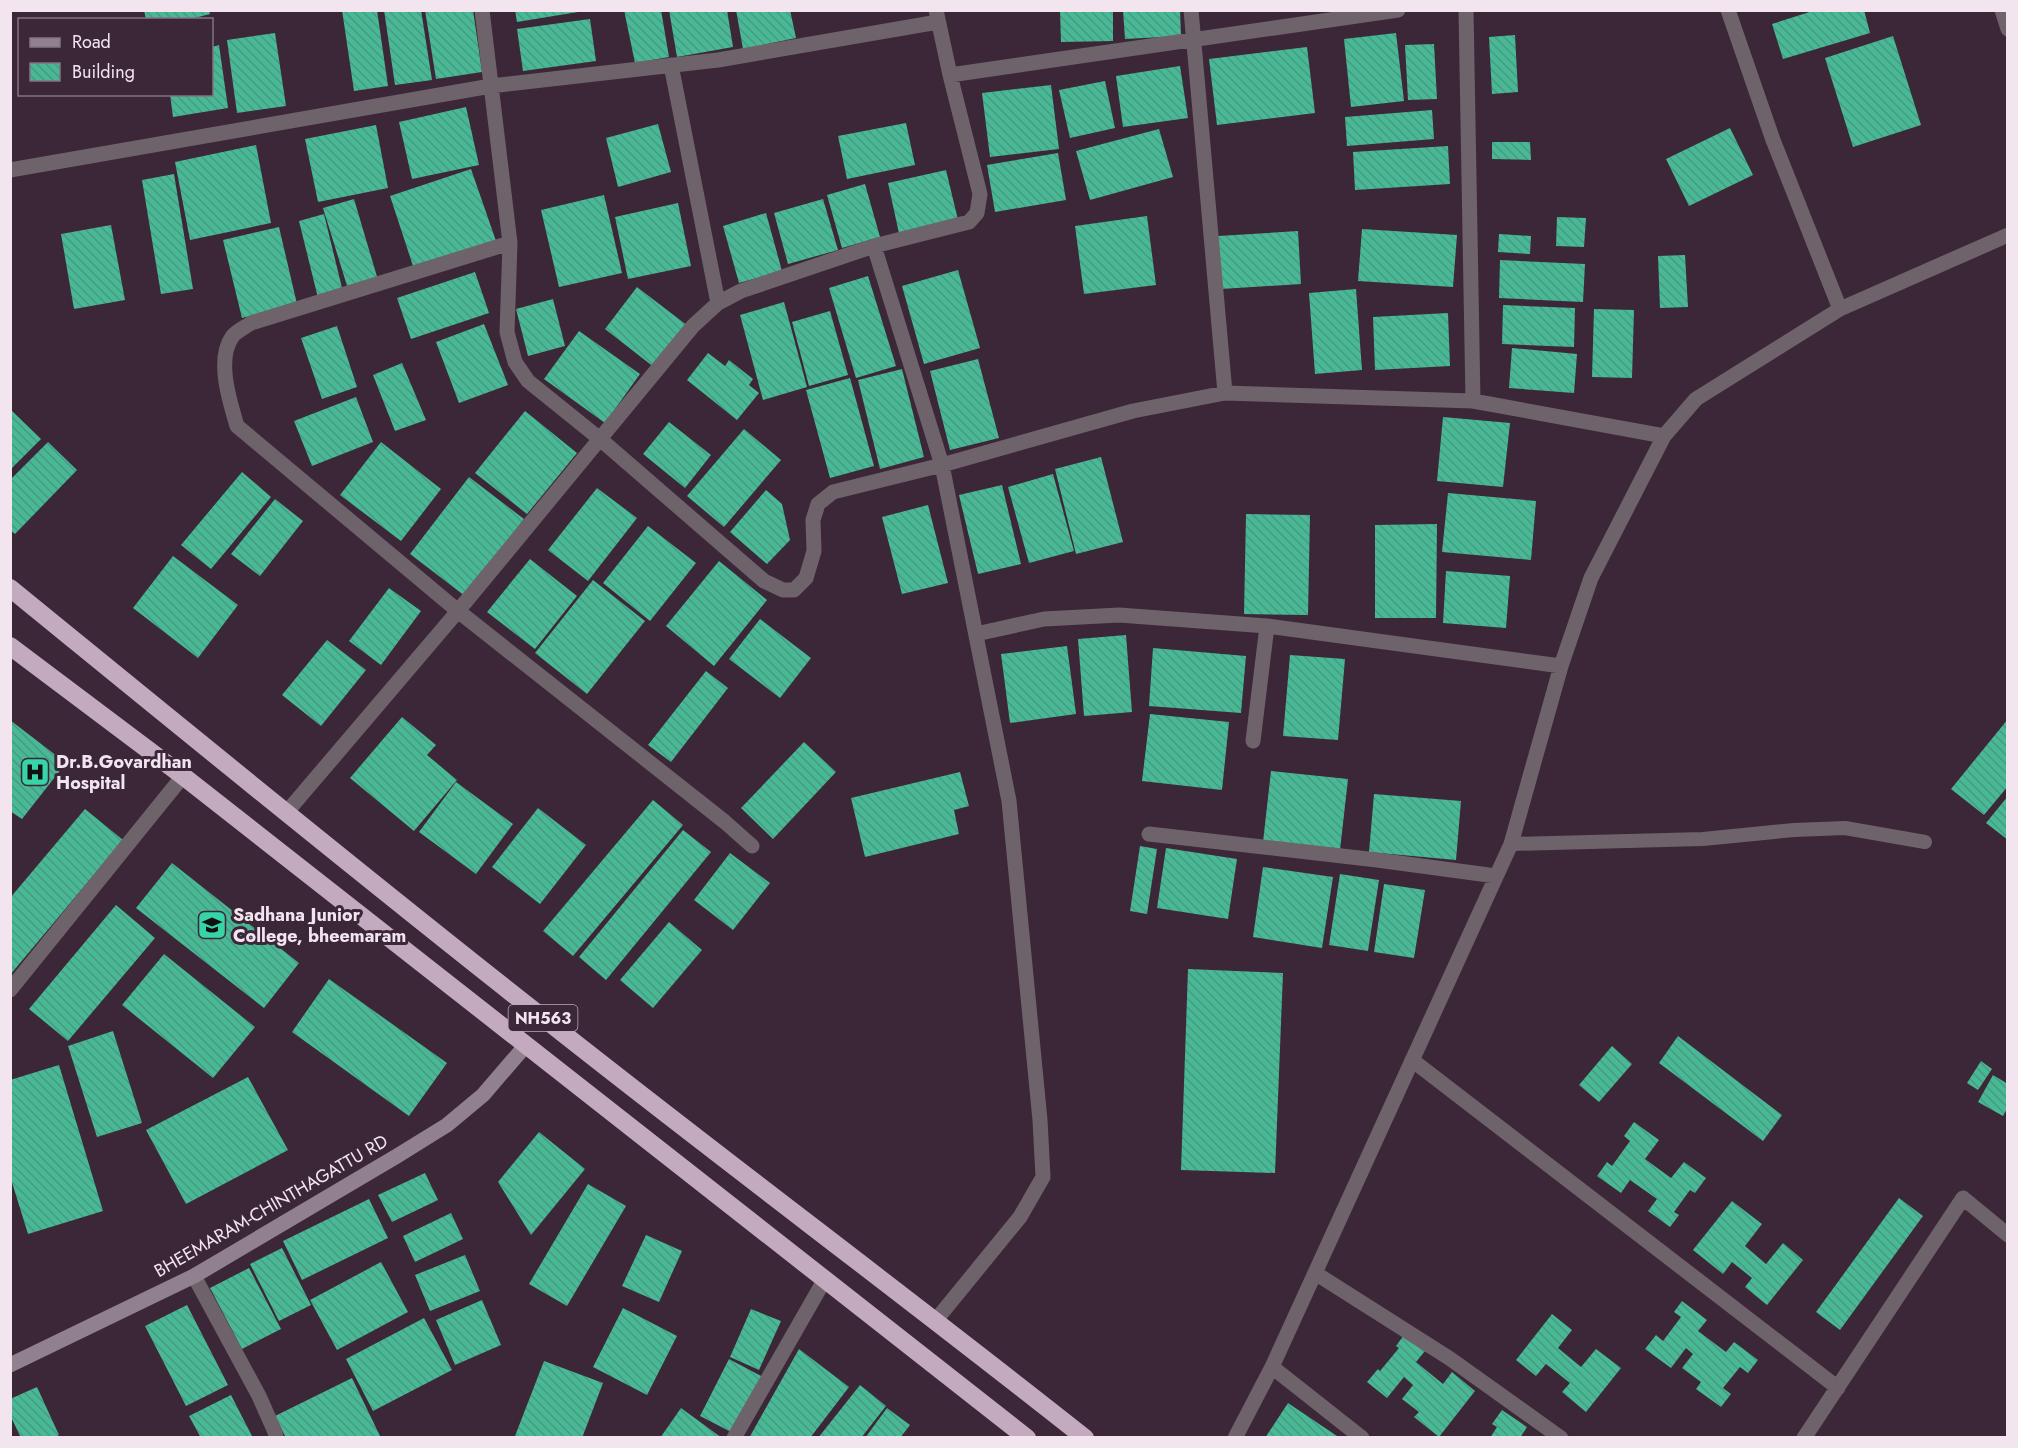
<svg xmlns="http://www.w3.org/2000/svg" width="2018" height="1448" font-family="Jost,sans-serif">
  <defs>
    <pattern id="building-back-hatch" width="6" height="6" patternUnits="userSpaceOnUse" patternTransform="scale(1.5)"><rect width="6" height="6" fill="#48b895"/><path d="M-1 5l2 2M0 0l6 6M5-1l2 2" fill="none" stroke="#489b82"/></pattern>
  </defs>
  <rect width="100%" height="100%" fill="#3b2738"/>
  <path fill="url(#building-back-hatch)" d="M144,10h65l1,4 -23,6h-41z
    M342,10h35l11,76 -34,5z
    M384,10h37l11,70 -37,5z
    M425,10h48l9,62 -46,7z
    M515,10h63v2l-61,10z
    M624,10h37l8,47 -34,6z
    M669,10h58l6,37 -56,10z
    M736,10h54l6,28 -53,11z
    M1060,10h53v31l-52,1z
    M1123,10h57l1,26 -56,3z
    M1816,10h48l6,23 -87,26 -11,-35z
    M590,19l6,42 -73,10 -6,-42z
    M275,33l11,73 -49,7 -10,-73z
    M1396,33l8,68 -53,6 -7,-68z
    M1515,35l3,57 -26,2 -3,-57z
    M1893,36l28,89 -68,22 -28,-89z
    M1434,44l3,55 -29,1 -3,-55z
    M219,45l9,63 -55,9 -3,-23h42v-47z
    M1307,47l8,66 -98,12 -8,-66z
    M1180,66l8,52 -65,9 -7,-51z
    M1105,81l10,47 -45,10 -11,-48z
    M1051,85l8,64 -69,8 -8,-64z
    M466,107l13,58 -67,14 -13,-57z
    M1432,110l2,29 -87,7 -2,-29z
    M906,123l9,42 -68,14 -9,-43z
    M658,124l13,48 -53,15 -12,-49z
    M376,125l12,63 -70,14 -13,-63z
    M1730,128l23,47 -64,31 -23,-47z
    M1159,129l14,48 -83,23 -14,-49z
    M1492,142h38l1,18 -39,-1z
    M256,145l15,78 -81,17 -15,-78z
    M1448,146l2,38 -95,6 -2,-38z
    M1058,153l8,47 -71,12 -8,-47z
    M471,169l25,72 -82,28 -24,-73z
    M946,170l13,54 -59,14 -12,-55z
    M174,174l19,115 -32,5 -19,-114z
    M865,184l15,53 -38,11 -15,-53z
    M604,195l18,78 -63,14 -18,-77z
    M354,199l24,81 -30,9 -25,-81z
    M823,199l15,51 -50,14 -14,-51z
    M678,203l13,63 -63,13 -13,-62z
    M766,213l16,58 -43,12 -16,-57z
    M324,214l19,78 -25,6 -19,-77z
    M1147,216l9,69 -72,9 -9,-68z
    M1557,217l29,1 -2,29 -28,-1z
    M111,225l14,75 -51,9 -13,-75z
    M279,227l18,77 -55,14 -19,-78z
    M1362,229l95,6 -4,52 -95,-6z
    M1298,231l3,53 -80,5 -3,-53z
    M1499,234l32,2 -1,18 -32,-2z
    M1685,255l3,52 -28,1 -2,-52z
    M1500,260l85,4 -2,38 -84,-4z
    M958,270l22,78 -56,16 -22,-78z
    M475,272l14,41 -78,26 -14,-41z
    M868,276l28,90 -40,12 -27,-90z
    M637,287l51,39 -33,42 -50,-39z
    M1356,289l6,81 -47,4 -6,-81z
    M553,299l12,47 -37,10 -12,-47z
    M784,302l23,85 -44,13 -23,-85z
    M1503,305l72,3 -1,39 -72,-3z
    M1594,309l40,1 -2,68 -40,-1z
    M830,311l18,64 -39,11 -17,-64z
    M1448,313l2,53 -75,4 -2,-53z
    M484,324l24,61 -49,18 -23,-61z
    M337,326l20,61 -35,12 -21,-61z
    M579,331l61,43 -35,49 -61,-44z
    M1512,348l65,6 -3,39 -65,-5z
    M708,353l17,13 4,-6 24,19 -4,6 10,8 -22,27 -50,-40z
    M978,359l21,79 -49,12 -20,-79z
    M402,363l24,57 -31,11 -22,-56z
    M902,369l22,88 -44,12 -22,-89z
    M850,378l24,88 -44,12 -24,-88z
    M356,397l17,45 -61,24 -18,-45z
    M10,409l31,30 -31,31z
    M525,411l52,42 -50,61 -52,-41z
    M1443,417l67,6 -7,64 -66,-6z
    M669,422l42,33 -26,33 -42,-34z
    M744,429l37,31 -57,67 -37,-31z
    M48,442l29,28 -62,64 -5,-4v-50z
    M381,442l60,47 -40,52 -61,-46z
    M1101,457l22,85 -47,12 -21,-85z
    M242,472l29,25 -60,72 -30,-24z
    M1053,474l21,77 -45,12 -21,-76z
    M469,477l55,42 -59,77 -55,-42z
    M1002,485l19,79 -43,10 -19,-79z
    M597,488l40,30 -49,63 -40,-31z
    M766,490l16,14 8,36 -23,24 -37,-32z
    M1448,493l88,8 -5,59 -89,-8z
    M275,499l28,22 -43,55 -29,-22z
    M928,505l20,78 -46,11 -20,-77z
    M1246,514l64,1 -2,100 -64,-1z
    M1437,524l-1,94h-61v-93z
    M648,526l48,37 -46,58 -47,-38z
    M173,556l65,49 -40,53 -65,-50z
    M530,559l47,37 -42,53 -48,-37z
    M719,561l48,39 -53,66 -48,-40z
    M1446,571l64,5 -4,52 -63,-5z
    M593,580l52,41 -58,73 -52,-41z
    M389,588l32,23 -40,54 -32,-24z
    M760,619l51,39 -31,40 -51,-39z
    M1126,635l6,77 -48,4 -6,-77z
    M327,640l39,30 -45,56 -39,-31z
    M1067,646l9,68 -66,9 -9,-69z
    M1153,648l93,8 -5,57 -92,-7z
    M1290,655l55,4 -7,81 -55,-4z
    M706,671l22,17 -57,74 -23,-17z
    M1150,714l79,8 -7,68 -80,-9z
    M402,717l34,28 -9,10 30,25 -43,51 -64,-53z
    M2008,719v67l-24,29 -33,-26z
    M10,720l56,43 -44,56 -12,-8z
    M804,742l32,30 -63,67 -32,-31z
    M1271,771l77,8 -8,71 -77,-8z
    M960,772l9,34 -15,4 5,24 -94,23 -14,-59z
    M456,782l57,42 -37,50 -57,-42z
    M1374,794l87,7 -5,59 -87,-8z
    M2008,796v44l-22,-17z
    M653,800l30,25 -110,131 -30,-25z
    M538,808l48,37 -46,59 -48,-37z
    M85,809l38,31 -113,135v-77z
    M683,830l28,22 -105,128 -27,-23z
    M1140,846l17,3 -10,65 -17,-3z
    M1166,848l71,11 -9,60 -71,-11z
    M730,853l40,30 -37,47 -39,-30z
    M172,863l127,100 -35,45 -128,-100z
    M1263,867l70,10 -11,71 -69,-11z
    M1340,874l39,6 -11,71 -39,-6z
    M1384,884l41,6 -11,68 -40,-6z
    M116,905l39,33 -87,103 -39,-32z
    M669,922l33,28 -49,58 -33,-28z
    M164,954l91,73 -42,51 -91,-73z
    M1188,969l95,4 -8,200 -94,-3z
    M329,979l118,84 -38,53 -117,-84z
    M113,1031l29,92 -45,14 -29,-91z
    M1678,1036l104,79 -19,26 -104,-78z
    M1612,1046l20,18 -33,38 -20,-17z
    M1981,1061l11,8 -14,21 -11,-7z
    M59,1065l44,146 -75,23 -18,-58v-96z
    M1993,1075l15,9v23l-5,9 -25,-14z
    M248,1077l40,73 -102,54 -40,-74z
    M1634,1122l25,18 -14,19 26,19 13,-16 22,16 -11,15 -5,-3 -16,22 5,3 -9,12 -22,-16 9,-12 -27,-19 -9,13 -24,-17 10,-14 5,4 18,-25 -6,-5z
    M539,1132l46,37 -54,66 -33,-53z
    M425,1173l13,27 -46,22 -14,-27z
    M588,1184l38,22 -59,100 -38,-22z
    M1899,1198l24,18 -83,114 -24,-18z
    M369,1199l19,39 -86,42 -19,-39z
    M1732,1201l30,23 -17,22 21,18 17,-21 20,17 -36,45 -22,-18 7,-9 -20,-16 -9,12 -30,-24z
    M451,1213l12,26 -48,23 -12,-26z
    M646,1235l36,16 -23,51 -37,-16z
    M282,1248l29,57 -32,16 -29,-57z
    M465,1255l15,36 -50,20 -15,-36z
    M381,1262l27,50 -71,38 -27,-50z
    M249,1268l32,61 -39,20 -32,-61z
    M482,1300l19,45 -46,20 -19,-45z
    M1682,1301l25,19 -9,11 28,21 8,-10 24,18 -10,13 -8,-6 -17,21 8,6 -10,13 -25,-18 5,-7 -19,-14 11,-14 -7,-6 -15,20 -26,-19 11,-14 7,6 18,-24 -7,-5z
    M187,1305l41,80 -42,21 -41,-80z
    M623,1308l54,28 -30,59 -54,-28z
    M751,1309l30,12 -22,49 -29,-13z
    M1552,1314l20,16 -14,18 23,19 15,-18 25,19 -35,44 -24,-20 8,-9 -24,-19 -10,12 -20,-16z
    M424,1318l28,52 -79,41 -27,-52z
    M1404,1335l21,16 -9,11 27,22 9,-12 23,19 -36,46 -25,-20 5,-5 -17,-13 11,-14 -9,-8 -17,21 -20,-16 11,-13 2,2 19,-23 -3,-2z
    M799,1349l50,38 -39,51h-61z
    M729,1359l34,18 -28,57 -35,-18z
    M544,1361l59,22 -21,55 -67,-2z
    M352,1378l29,60h-95l-11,-22z
    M860,1385l26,21 -25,32h-43z
    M37,1387l22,48 -5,3h-33l-11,-23v-16z
    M231,1395l22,43h-52l-12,-22z
    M1288,1403l52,35h-75z
    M681,1408l41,30h-62z
    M887,1408l23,17 -10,13h-35z
    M1502,1410l25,17 -7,11h-30l7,-11 -5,-3z"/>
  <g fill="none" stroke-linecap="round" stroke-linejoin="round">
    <path stroke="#6e636b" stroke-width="14" d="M1511,844l192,-5 91,-9 51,-2 80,14"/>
    <path stroke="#6e636b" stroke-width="15" d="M482,10l28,233 -259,80c-5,4 -15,8 -19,14 -16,23 -2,65 5,89l221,185 267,211 27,24
      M936,10l14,65 30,119 -3,19 -8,9 -95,24 68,219 67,336 31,319 3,57 -23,40 -84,103
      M1191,10l34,383
      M1466,10l7,391 191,35
      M1728,10l45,130 67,169
      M2002,10l6,19
      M671,65l47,238
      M950,75l448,-65
      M10,170l481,-84 227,-26 220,-38
      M510,243l-3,89 8,30 13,19 72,58 164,142 19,9h11l12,-12 8,-27 -1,-31 5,-16 15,-12 109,-27 191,-54 92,-18 248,8
      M976,634l68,-15 75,-4 148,11 294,40
      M1253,741l14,-115
      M286,813l172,-202 235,-285 25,-23 23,-12 133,-45
      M1149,834l228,26 119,16
      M10,990l173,-214
      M1412,1060l426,328
      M1315,1273l134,85 112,80
      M194,1276l65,120 16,36 1,6
      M1272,1367l90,71
      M734,1438l91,-159
      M1235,1438l37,-71 239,-523 50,-178 30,-88 73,-142 32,-37 144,-90 168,-74
      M1804,1438l159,-240 45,37"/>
    <path stroke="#91808d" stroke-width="15" d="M10,1365l184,-89 203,-120 50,-31 36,-30 43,-50"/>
    <path stroke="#c4aabf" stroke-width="18" d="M10,588c178,145 356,291 536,432 178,141 361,277 539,418
      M10,646l173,130 844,662"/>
  </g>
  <defs>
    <g id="hospital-square" transform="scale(1.5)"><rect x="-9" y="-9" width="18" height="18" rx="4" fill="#36d4a7" stroke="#3b2738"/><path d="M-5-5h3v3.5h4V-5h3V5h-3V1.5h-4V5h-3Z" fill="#111"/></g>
    <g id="university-square" transform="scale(1.5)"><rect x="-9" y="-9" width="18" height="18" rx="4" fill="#36d4a7" stroke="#3b2738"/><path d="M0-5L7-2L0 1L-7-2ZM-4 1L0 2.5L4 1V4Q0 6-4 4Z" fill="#111"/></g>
  </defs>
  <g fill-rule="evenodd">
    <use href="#hospital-square" x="35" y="772"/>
    <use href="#university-square" x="212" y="925"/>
  </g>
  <g text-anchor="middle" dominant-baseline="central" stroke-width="6" stroke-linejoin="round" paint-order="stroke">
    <rect fill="#3b2738" stroke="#bcacb9" stroke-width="1.5" x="508.5" y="1005" width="69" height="26" rx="4.5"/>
    <g font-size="16" font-weight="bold" fill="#f3e5f0">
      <text x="543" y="1018">NH563</text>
    </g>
    <g font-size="18" font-weight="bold" fill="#f3e5f0" stroke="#3b2738" text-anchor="start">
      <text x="56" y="762">Dr.B.Govardhan<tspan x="56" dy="21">Hospital</tspan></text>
      <text x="233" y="915">Sadhana Junior<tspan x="233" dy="21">College, bheemaram</tspan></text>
    </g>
    <g font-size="18" fill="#f3e5f0" stroke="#3b2738">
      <text transform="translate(271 1206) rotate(-30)">BHEEMARAM-CHINTHAGATTU RD</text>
    </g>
  </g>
  <rect width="2018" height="1448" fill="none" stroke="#f3e5f0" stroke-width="24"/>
  <rect x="18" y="18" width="195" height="78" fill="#3b2738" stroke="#857382" stroke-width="1.5"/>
  <rect x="30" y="38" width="30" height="9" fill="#91808d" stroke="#857382" stroke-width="1.5"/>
  <text x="72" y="48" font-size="18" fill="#f3e5f0">Road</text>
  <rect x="30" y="63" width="30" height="18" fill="url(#building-back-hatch)" stroke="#857382" stroke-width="1.5"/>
  <text x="72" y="78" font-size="18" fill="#f3e5f0">Building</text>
</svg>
